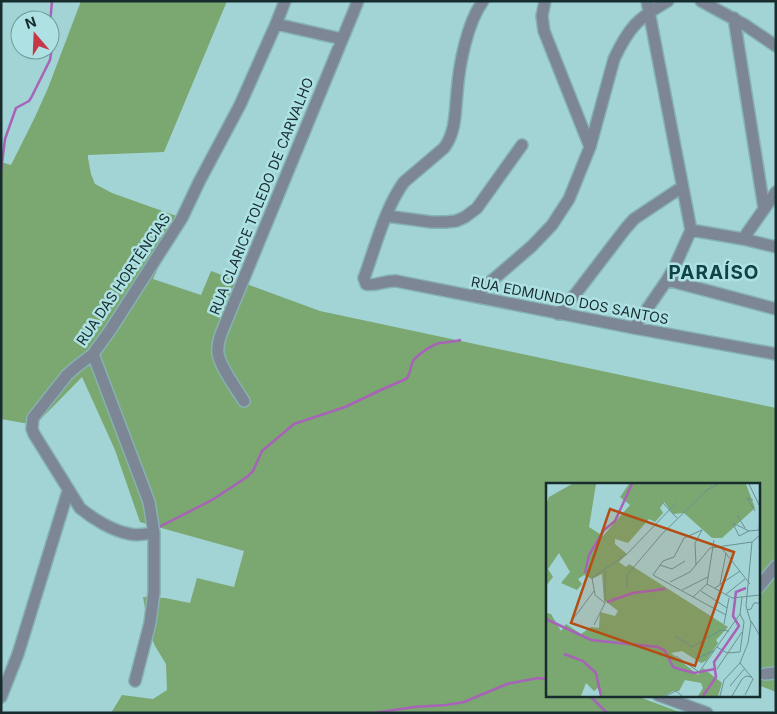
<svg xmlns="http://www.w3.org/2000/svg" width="777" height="714" font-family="Inter,sans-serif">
  <rect width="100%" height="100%" fill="#a2d4d6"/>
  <path fill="#7ba770" d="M81,1h146l-63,151 -76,3v3l3,16 4,10 17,9 70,25 -29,61 48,16 10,-24 109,40 456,97v284l-18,-7v-201h-211v211h87l48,18h-571l11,-18 31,4 14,-9 -1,-26 -11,-18 -6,-14 -6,-35 22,1 25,5 7,-25 37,9 10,-36 -104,-29 -25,-72 -33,-73 -47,48 -34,-6v-257l10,3 24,-48 13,-29z"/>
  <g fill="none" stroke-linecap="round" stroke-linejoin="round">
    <path stroke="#a763b8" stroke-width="2.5" d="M50,24l2,-23
      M1,171l4,-32 11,-31 13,-7 2,-3 19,-38 2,-13 -2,-13
      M159,527l53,-27 35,-23 6,-6 9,-20 32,-27 51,-17 38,-18 23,-10c5,-5 4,-12 7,-18 4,-6 20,-17 27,-18 7,-1 13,-1 20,-3
      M589,695l18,18
      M374,713l40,-6 32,-2 18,-3 43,-18 31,-6 9,1"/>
    <g stroke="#86b2b4" stroke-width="14">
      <path id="minor" d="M483,1c-16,22 -24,64 -26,92 -2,19 -1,39 -13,55l-40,34c-19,26 -29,66 -40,96l2,6c9,3 19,-4 30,-3l238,47 142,26
        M545,1l-3,15 2,15 46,116
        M647,1l44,229
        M701,1l44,24 31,21
        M734,18l30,190
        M276,24l66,15
        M387,216l44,6h15l10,-1 9,-4 12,-9 45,-63
        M691,230l52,9 33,8
        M743,239l33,-47
        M667,280l109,29
        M474,296l58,-50 20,-21 17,-26 21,-52 24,-88c15,-32 24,-41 54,-58
        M558,314l19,-22 49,-64 8,-9 48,-32
        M634,328l33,-48 7,-12 17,-38
        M93,354l56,148 5,31v59l-4,31 -15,58
        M244,401c-7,-11 -25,-36 -26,-48 -1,-7 1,-13 3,-19l137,-333
        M154,533c-8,1 -16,3 -24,1 -17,-3 -37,-15 -50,-26l-46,-74 -2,-5 1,-11 34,-43 9,-8 17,-13 18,-25 71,-111 17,-36 41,-77 36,-81 9,-23
        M758,588l18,-22
        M765,674l11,-1
        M658,695l49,18
        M1,697l17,-43 50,-163"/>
    </g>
    <use href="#minor" stroke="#7d8694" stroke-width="11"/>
  </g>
  <g text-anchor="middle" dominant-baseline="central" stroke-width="5" stroke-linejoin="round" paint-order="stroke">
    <g font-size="14" fill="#172c2d" stroke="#aee1e3">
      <text transform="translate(261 196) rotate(-68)">RUA CLARICE TOLEDO DE CARVALHO</text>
      <text transform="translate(123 279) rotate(-56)">RUA DAS HORTÊNCIAS</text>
      <text transform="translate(570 300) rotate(11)">RUA EDMUNDO DOS SANTOS</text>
    </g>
    <g font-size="19" font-weight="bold" letter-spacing="1" fill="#104346" stroke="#aee1e3">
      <text x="714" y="272">PARAÍSO</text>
    </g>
  </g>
  <g transform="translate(546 483)">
    <rect width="214" height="214" fill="#a2d4d6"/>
    <path d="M26,1h24l-7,43 14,9 27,-31 -10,-8 9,-13h117l9,24 -33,30h-10l-28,-25 -11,1 -9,-12 -4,6 3,5 -8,9 -6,-3 -21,24 -13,-4v5l12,10 -8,8 7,5 3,-3 99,63 -12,13 2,3 -12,18 -5,2 -19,-12 -11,2 27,22 5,-7 19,15 -4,13h-20l5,-8 -2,-5 -16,-3 -6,11h-6l-9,5h-63l-3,-8 -4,3 -8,-8 -5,13h-35v-83l5,1 10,17 5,-7 15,10 10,-7 8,1 1,-16 15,4 3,-5 -14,-11 -2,-26 -10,5 -8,-4 -6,4 4,5 -5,6 -16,-7 9,-11 -11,-19 -11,16 5,8 -7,9v-81l3,-8z" fill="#7ba770"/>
    <path fill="none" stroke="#a763b8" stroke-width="2.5" d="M39,90l4,-18 15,-25 11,-9 17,-37M61,119l26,-9 32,-4M0,136l45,21 67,7 7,4 8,16 6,2 15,4 21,-4M18,171l19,7 13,12 5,23M157,213l13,-19 -2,-15 25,-36 -6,-10 3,-24 10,-4"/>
    <path fill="none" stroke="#6a9192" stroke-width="1" d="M203,1l11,23M207,17l-6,-2 8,13M115,18l16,17M191,32l8,13M203,48l-10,5 -6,-13 16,8 10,-1 1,-18M174,63l30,38M114,82l12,4 13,-8M150,82l-1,-22 7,-13 -18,8 -10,19 -11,4 -10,14 73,40M124,99l20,-10 20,-24 42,-6 8,-7M161,101l25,14 28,-3M161,101l7,-44M174,101l6,-31M81,104v-12l35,-41 45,-44 11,-6M169,105l25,-17M136,107l26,-13M155,108l26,17M179,112l20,-16M147,114l14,-13M59,120l-10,-8 -3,-17 35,-24 49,-51M201,127l4,-1 3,-6h6M205,138l9,15M24,140l24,-32M178,141l5,-26M48,142l11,-22v-32M129,153l17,11 29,-17 8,1M171,164l10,6 13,-1M194,169l4,-30 -4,-8M130,173l23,16 41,-58 2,-17M149,176l19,-8M194,180l13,16 -8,16M171,186l25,-37M184,203l15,-18M119,213l11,-5 6,5M174,213l4,-16 16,-17 8,-20 3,-20 -5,-17 6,-64M186,213l10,-17 4,-3 6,1"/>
    <path fill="#b44e14" fill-opacity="0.15" stroke="#b44e14" stroke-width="2.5" d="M64,26l124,43 -39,114 -124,-43z"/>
    <rect width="214" height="214" fill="none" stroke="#172c2d" stroke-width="2.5"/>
  </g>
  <rect width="777" height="714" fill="none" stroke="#172c2d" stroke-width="5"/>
  <g transform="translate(35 35) rotate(341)"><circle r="24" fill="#aee1e3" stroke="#72999a"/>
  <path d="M0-4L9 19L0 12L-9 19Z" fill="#c73747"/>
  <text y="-8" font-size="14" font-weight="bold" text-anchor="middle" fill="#172c2d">N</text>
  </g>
</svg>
